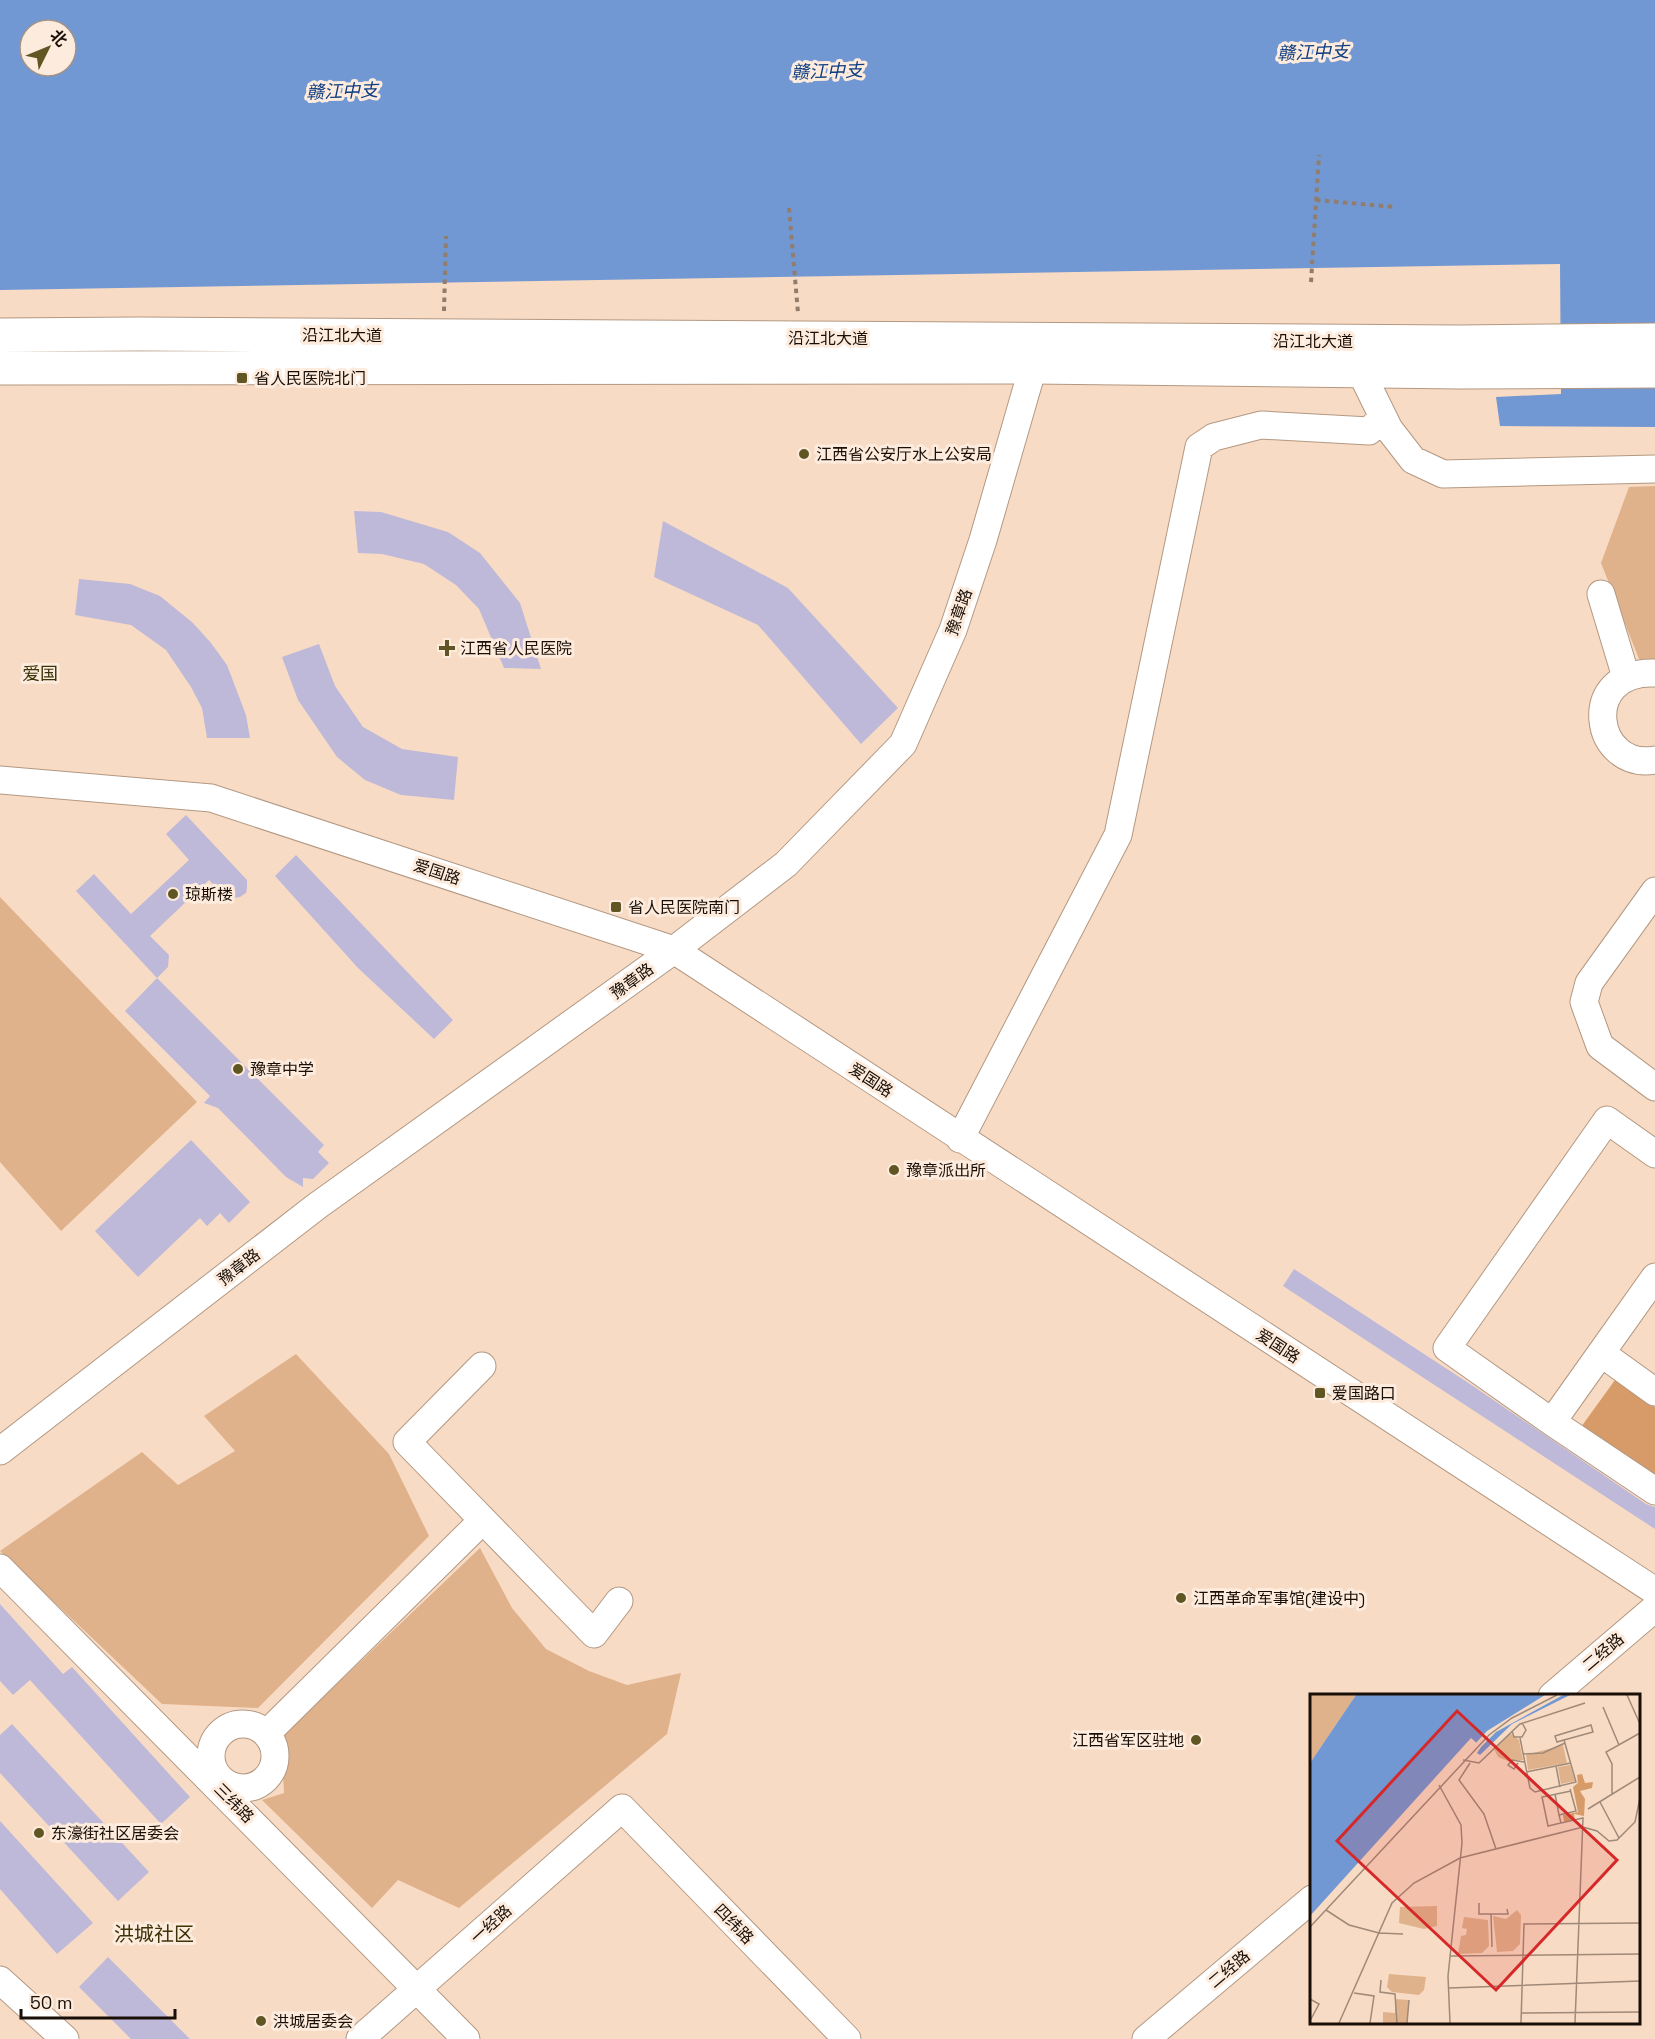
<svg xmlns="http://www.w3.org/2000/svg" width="1655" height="2039" font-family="'Space Grotesk','Noto Sans SC',sans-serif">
  <rect width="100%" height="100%" fill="#f8dbc4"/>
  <path fill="#e0b28b" d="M1655,486v174l-16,-1 -38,-96 28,-76z
    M0,897l197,205 -136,129 -61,-69z
    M296,1354l93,100 40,82 -171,172 -96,-4 -162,-153 142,-99 36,33 57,-34 -31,-35z
    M480,1548l32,60 34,41 43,22 38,14 54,-12 -14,61 -208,174 -61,-28 -26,28 -110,-108 22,-7 -3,-56z"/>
  <path fill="#d69b68" d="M1615,1380l40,27v79l-79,-52z"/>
  <path fill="#7298d3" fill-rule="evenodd" d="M0,0h1655v427l-155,-1 -4,-29 65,-3 -1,-130 -1560,26zM30,30h36v36h-36z"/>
  <path fill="#beb9d9" d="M354,511l27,1 67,20 32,21 40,50 21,66 -37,-1 -25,-59 -23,-24 -32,-21 -42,-10 -24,-1z
    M663,521l125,67 110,120 -37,36 -103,-119 -104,-48z
    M79,579l51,5 30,12 33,27 18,20 16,22 19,50 4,23h-43l-5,-30 -11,-21 -25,-37 -35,-25 -56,-10z
    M319,644l16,42 28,41 39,22 56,8 -4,43 -53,-5 -36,-15 -28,-23 -39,-57 -16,-43z
    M186,815l61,65v8l-1,5 -6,4 -13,2 -18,-19 -59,56 19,19 -1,12 -11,11 -81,-87 18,-17 37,40 58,-54 -23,-26z
    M296,855l157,165 -19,19 -76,-71 -83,-92z
    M157,978l167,167 -6,7 11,11 -16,16 -10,-1v9l-17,-10 -68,-69 -14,-5 6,-7 -85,-85z
    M191,1140l59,62 -21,21 -9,-10 -13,13 -7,-8 -62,59 -43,-46z
    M1294,1269l179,117 173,118 9,3v22l-372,-243z
    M0,1604l63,70 9,-7 118,130 -29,27 -131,-144 -17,15 -13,-14z
    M12,1724l137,148 -31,29 -118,-128v-38z
    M0,1821l93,102 -36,31 -57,-65z
    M108,1957l82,82h-59l-52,-52z"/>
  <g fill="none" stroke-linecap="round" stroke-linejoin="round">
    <g stroke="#b39882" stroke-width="29">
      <path id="minor" d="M1359,352l1,18 29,59 24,31 30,14 212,-5
        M1601,594l25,83
        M1655,673c-77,-3 -62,98 0,87
        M0,780l211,18 463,152 981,641
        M1655,891l-66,92 -5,19 16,44 55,41
        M960,1139l158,-304 81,-388 15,-10 47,-12 108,6 14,-14
        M1655,1277l-54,76 54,39
        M1601,1353l-49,69 -105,-74 160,-228 48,34
        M482,1366l-75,76 187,192 25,-33
        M1552,1422l103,69
        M0,1451l317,-245 357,-256 112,-86 117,-120 50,-114 30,-90 50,-173 -1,-20
        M0,1568l466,471
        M1552,1696l103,-88
        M211 1756a32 32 0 1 1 64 0a32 32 0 1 1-64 0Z
        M267,1733l216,-213
        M0,1980l65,59
        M360,2039l262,-231 225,231
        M1146,2039l166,-140"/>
    </g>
    <g stroke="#b39882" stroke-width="35">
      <path id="major" d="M0,335l139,-1 1321,8 195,-2
        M0,368l1033,-1 428,5 194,-1"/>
    </g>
    <path stroke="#917d6d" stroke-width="4" stroke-dasharray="4.5 4.5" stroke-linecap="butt" d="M1316,200l79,7
      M789,208l9,105
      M1311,282l8,-127
      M444,311l2,-75"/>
    <use href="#minor" stroke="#fff" stroke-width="27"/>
    <use href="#major" stroke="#fff" stroke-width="33"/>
  </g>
  <g fill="#605623" stroke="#fdebdd" stroke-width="2">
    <rect x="236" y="372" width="12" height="12" rx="3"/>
    <circle cx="804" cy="454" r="6"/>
    <path d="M444 639h6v6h6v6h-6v6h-6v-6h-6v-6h6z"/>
    <circle cx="173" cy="894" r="6"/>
    <rect x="610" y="901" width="12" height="12" rx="3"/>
    <circle cx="238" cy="1069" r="6"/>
    <circle cx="894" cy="1170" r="6"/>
    <rect x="1314" y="1387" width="12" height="12" rx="3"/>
    <circle cx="1181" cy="1598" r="6"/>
    <circle cx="1196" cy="1740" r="6"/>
    <circle cx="39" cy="1833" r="6"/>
    <circle cx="261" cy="2021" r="6"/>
  </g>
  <g text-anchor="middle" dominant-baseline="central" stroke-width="6" stroke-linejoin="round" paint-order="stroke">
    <g font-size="16" fill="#190f07" stroke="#fdebdd">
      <text x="342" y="335">沿江北大道</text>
      <text x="828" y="338">沿江北大道</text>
      <text x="1313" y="341">沿江北大道</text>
      <text transform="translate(959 612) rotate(-71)">豫章路</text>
      <text transform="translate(437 872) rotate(18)">爱国路</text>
      <text transform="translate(632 981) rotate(-36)">豫章路</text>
      <text transform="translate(871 1080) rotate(33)">爱国路</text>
      <text transform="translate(239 1267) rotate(-38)">豫章路</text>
      <text transform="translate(1278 1346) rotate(33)">爱国路</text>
      <text transform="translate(1603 1652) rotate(-40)">二经路</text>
      <text transform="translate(234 1803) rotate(45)">三纬路</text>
      <text transform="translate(491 1924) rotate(-42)">一经路</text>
      <text transform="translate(734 1924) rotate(46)">四纬路</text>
      <text transform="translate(1229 1969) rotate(-40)">二经路</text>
    </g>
    <g font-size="16" fill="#190f07" stroke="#fdebdd" text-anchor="start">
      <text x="254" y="378">省人民医院北门</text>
      <text x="816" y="454">江西省公安厅水上公安局</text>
      <text x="460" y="648">江西省人民医院</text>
      <text x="185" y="894">琼斯楼</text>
      <text x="628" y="907">省人民医院南门</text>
      <text x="250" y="1069">豫章中学</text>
      <text x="906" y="1170">豫章派出所</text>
      <text x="1332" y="1393">爱国路口</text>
      <text x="1193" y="1598">江西革命军事馆(建设中)</text>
      <text x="1184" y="1740" text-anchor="end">江西省军区驻地</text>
      <text x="51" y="1833">东濠街社区居委会</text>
      <text x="273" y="2021">洪城居委会</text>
    </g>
    <g font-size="18" font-style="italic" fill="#0c3c81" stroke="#fdebdd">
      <text transform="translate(1313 52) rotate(-2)">赣江中支</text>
      <text transform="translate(827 71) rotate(-2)">赣江中支</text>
      <text transform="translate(342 91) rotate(-2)">赣江中支</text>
    </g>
    <g font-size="18" fill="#3b3408" stroke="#fdebdd">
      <text x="40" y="673">爱国</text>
    </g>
    <g font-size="20" fill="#3b3408" stroke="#fdebdd">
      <text x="154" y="1934">洪城社区</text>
    </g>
  </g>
  <g transform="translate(1310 1694)">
    <rect width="330" height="330" fill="#f8dbc4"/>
    <path d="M0,1h46l-46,68zM200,39l9,7 4,20 -15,1 -10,-4 -4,-8zM253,51l4,18 -39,7 -2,-15zM260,71l5,16 -14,3 -3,-17zM127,212v20l-13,3 -25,-6 1,-16zM207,216l4,5 -1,29 -7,7 -16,1 -4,-36 13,3zM154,223l24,3 1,26 -7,7 -24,1 3,-18 5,-1 1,-6 -5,-1zM79,280l37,3 -2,13 -5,5 -27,-3 -5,-5zM85,305l14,1 -2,23h-24v-11l12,1z" fill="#e0b28b"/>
    <path d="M272,80l3,9 8,-1 -1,6 -12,3 5,8 -1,17 -10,-2 1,6 -11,2 -1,-7 15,-3 -5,-25 5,-4 -1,-8z" fill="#d69b68"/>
    <path d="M46,1h214l-58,29 -32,31 -3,-2 4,-6 -10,-9 -161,178v-153z" fill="#7298d3"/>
    <path d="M235,1h18l-67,37 -22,22 3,-6 -3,-3 13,-14z" fill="#f8dbc4"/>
    <path fill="none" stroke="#9f8978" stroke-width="1.5" d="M317,1l13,29M293,13l16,38M202,37l2,6h8l4,-7 -4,-7M210,44l10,50 5,4 41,-10 -12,-42 -7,2 -2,-6 36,-11 2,7 -29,8M213,60l20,-1 22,-10M153,66l16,3 41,-39 65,-21M160,69l-11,17 25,34 12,35M208,69l-4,6 -6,-4 4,-5 12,2M246,72l4,21M216,78l45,-9M129,91l22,40 1,18 -14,133 2,47M245,100l4,21 17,-4 -6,-22M302,101v-31l-6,-12 34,-19M290,108l19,36M278,115l52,-32M249,121l2,8 -13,3 -6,-29 29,-6M251,129l22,-5 -8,205M169,209v11h29l-1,-5M16,216l23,15 30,8 24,1M181,220l1,33M0,233l179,-192 23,-17 45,-23M140,262l190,-2M71,286l-1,12 15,2 2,29M139,294l191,-7M44,299l20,3 -4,27M0,305l9,5 -8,15M211,319l119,-1M29,329l53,-120 22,-20 46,-25 123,-31 14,4 12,10 8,-1 18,-18 5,-24M97,329l2,-23M211,329l3,-99 116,-1"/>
    <path fill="#d62828" fill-opacity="0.15" stroke="#d62828" stroke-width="3" d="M147,17l160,149 -121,130 -159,-149z"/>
    <rect width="330" height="330" fill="none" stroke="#190f07" stroke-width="3"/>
  </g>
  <g transform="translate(48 48) rotate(47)"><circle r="28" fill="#fdebdd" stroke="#a29387" stroke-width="1.5"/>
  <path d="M0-4.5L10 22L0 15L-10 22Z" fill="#605623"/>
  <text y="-9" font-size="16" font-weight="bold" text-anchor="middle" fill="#190f07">北</text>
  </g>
  <path d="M21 2009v9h154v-9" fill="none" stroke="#190f07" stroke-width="3"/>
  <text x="30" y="2009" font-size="18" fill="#190f07" stroke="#fdebdd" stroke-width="4.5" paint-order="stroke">50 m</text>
</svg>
